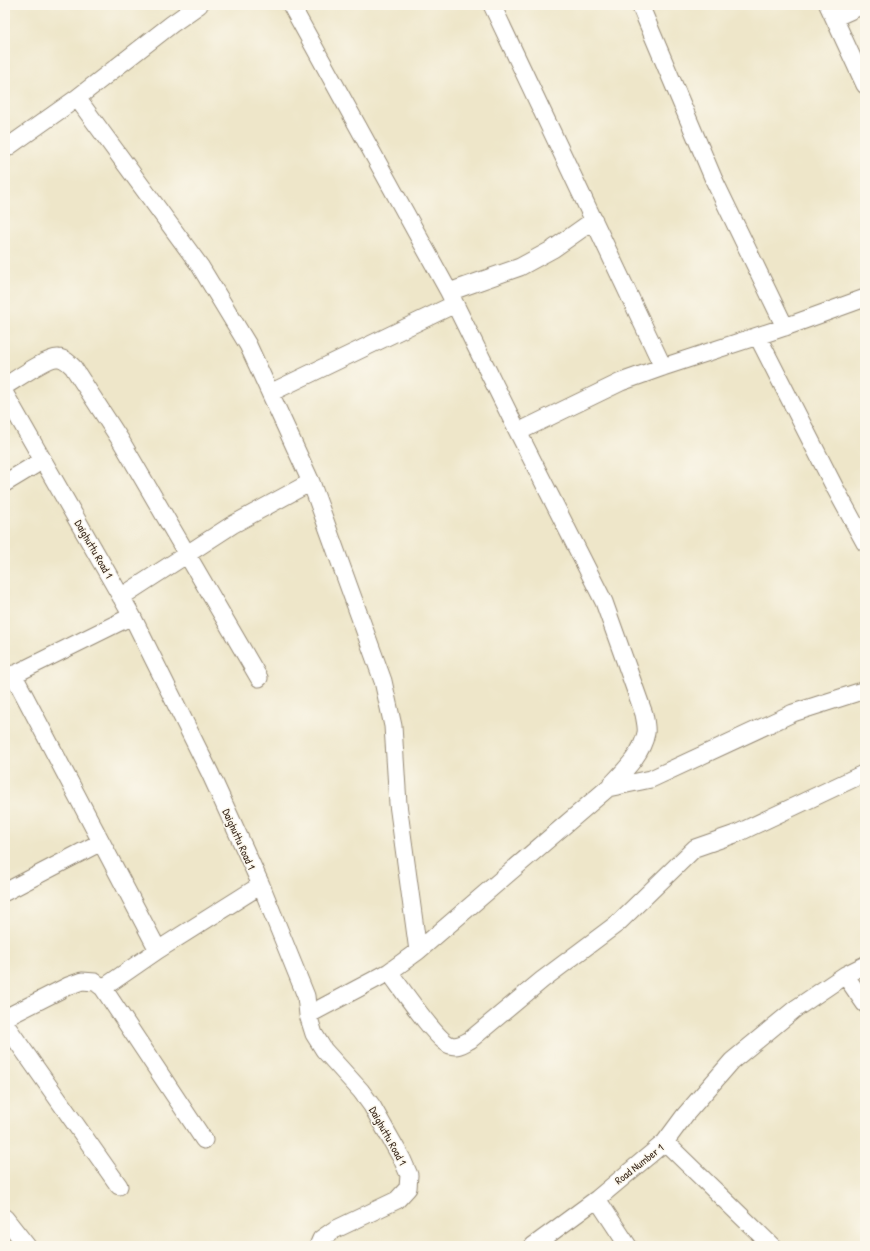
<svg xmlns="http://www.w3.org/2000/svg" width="870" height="1251" font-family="'Patrick Hand',sans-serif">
  <rect width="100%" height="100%" fill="#fbf7ec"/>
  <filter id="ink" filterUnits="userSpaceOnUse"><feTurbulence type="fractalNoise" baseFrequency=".025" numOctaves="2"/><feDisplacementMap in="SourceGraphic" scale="8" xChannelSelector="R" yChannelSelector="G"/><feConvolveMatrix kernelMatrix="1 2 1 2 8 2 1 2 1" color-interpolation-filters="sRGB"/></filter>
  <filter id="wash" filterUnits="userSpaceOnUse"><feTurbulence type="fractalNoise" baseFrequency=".012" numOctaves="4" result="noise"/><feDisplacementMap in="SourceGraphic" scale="16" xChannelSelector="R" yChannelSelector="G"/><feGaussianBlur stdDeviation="0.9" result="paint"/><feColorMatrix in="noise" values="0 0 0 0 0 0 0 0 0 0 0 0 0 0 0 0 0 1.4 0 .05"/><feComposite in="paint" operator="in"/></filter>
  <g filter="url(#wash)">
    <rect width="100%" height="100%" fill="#eee6c9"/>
  </g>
  <g filter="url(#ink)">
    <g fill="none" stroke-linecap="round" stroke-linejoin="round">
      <g stroke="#948874" stroke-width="19">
        <path id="street" d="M291,5l158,287 69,140 103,-50 42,-15 122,-40 80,-29
          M492,5l171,362
          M640,5l74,175 71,147
          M828,5l37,80
          M834,18l29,-13
          M77,98l123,168 48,79 63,137 72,199 10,45 5,78 20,147 -29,21 -81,43
          M5,149l72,-51 95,-74 27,-19
          M449,292l71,-25 33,-18 41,-29
          M758,337l77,151 30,55
          M5,386c10,-6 43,-29 53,-28 6,0 11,5 15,9l48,74 138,237
          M270,393l185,-89
          M5,394l127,222 78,157 51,112 45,111 2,19 6,19 10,16 37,41 11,15 30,53 7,16 -1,13 -11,12 -63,30 -13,9 -3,7
          M5,483l38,-23
          M121,597l111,-72 79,-43
          M13,674l145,276 103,-65
          M5,679l127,-63
          M608,788l43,-9 142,-66 72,-23
          M5,892l96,-50
          M418,951l190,-163c14,-15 34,-33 38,-55 1,-5 -1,-13 -2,-19l-40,-112 -86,-170
          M389,972c11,14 47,68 61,73 8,3 14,-2 20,-5l72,-60 76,-57 77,-75 43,-15 127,-60
          M845,975l20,-10
          M103,988l55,-38
          M5,1018l63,-32 14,-5 13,1 8,6 101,152
          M5,1024l114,162
          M665,1142l20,-27 47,-54 63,-52 50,-34 20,29
          M597,1199l31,47
          M5,1218l22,28
          M533,1246l64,-47 68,-57 107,104"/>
      </g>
      <use href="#street" stroke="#fff" stroke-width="17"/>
    </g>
  </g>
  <g text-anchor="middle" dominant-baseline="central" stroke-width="3" stroke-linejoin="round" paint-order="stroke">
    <g font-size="11" fill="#3b2a1e" stroke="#fbf7ec">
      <text transform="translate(94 549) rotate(60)">Daighuttu Road 1</text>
      <text transform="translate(239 839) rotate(66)">Daighuttu Road 1</text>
      <text transform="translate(388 1136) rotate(61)">Daighuttu Road 1</text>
      <text transform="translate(639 1164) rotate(-38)">Road Number 1</text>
    </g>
  </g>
  <rect width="870" height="1251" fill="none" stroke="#fbf7ec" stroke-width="20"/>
</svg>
